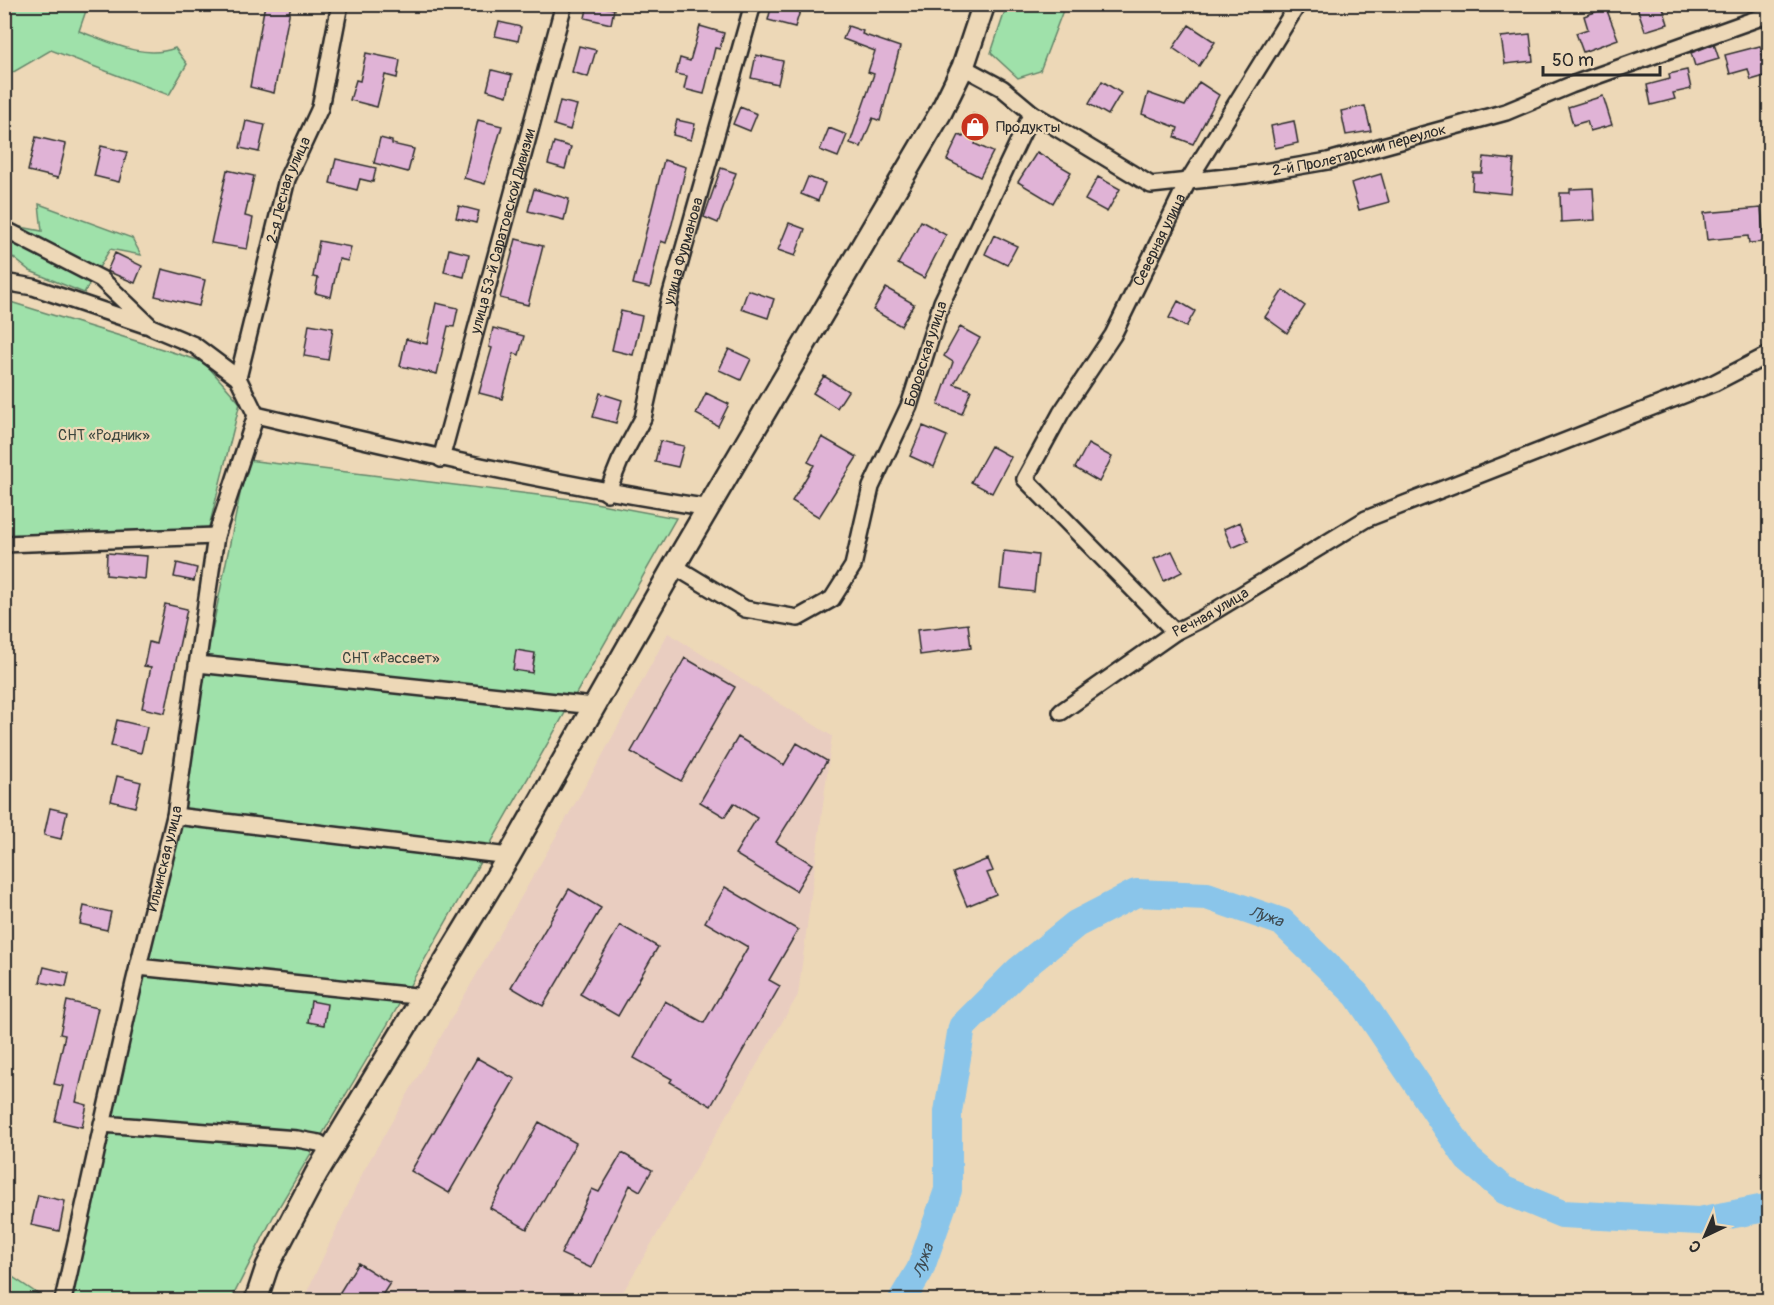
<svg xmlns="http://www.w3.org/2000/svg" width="1774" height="1305" font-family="Pangolin,sans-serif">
  <rect width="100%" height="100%" fill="#edd8b7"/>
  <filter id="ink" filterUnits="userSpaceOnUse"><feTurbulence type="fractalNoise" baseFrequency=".0167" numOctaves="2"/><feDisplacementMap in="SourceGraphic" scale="12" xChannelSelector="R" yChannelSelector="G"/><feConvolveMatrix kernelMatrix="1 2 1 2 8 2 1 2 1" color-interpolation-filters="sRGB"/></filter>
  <g filter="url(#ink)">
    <path fill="#e9cdc0" d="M668,633l164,103 -34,259 -175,297 -32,8h-284l-3,-2 60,-128 236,-410z"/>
    <path fill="#9fe1aa" stroke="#65866a" stroke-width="1.5" d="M5,4l83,1 -9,26c31,11 64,29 96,17l12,16 -18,31 -118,-45 -46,27z
      M1007,5h58l-25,66 -22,7 -27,-25z
      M39,204l93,34 9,17 -31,-6 -26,44 -54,-22 -25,-20 -1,-27 38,7z
      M4,300l200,62 36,41 -31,124 -128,10 -76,1z
      M247,460l332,40 97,18 -287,504 -116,195 -42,83h-164l39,-152z
      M4,1272h1l42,28h-42z"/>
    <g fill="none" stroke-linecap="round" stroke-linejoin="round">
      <path stroke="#8ac5ea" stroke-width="28" id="s1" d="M902,1300l18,-30 28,-80v-78l14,-85 56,-56 58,-47 60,-31 71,3 75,26 75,73 111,164 36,31 58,24 137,7 71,-14"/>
    </g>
    <path fill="#e0b3d6" stroke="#2b2b2b" stroke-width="1.5" d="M265,4h26l-17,89 -24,-6z
      M588,4l26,5 -3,15 -26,-6z
      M1636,4h26l6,20 -23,7z
      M780,6l20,5 -5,16 -27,-7 3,-12 9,2z
      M1606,8l12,31 -35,13 -7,-19 12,-4 -4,-13z
      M499,22l22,5 -3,14 -23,-5z
      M1189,25l26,17 -16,24 -26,-18z
      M700,26l24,7 -4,16 -5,-1 -11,46 -20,-5 3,-13 -11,-2 4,-16 10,3z
      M848,26l15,5 -1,3 38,13 -20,74 -7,-3 -12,29 -11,-4 24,-69 -6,-2 7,-21 -32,-12z
      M1530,34l3,27 -28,3 -4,-27z
      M1714,44l5,15 -24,7 -4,-13z
      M579,46l17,4 -8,27 -16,-5z
      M1760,46l8,29 -17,5 -3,-11 -18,5 -5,-19z
      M366,53l34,7 -3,18 -12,-3 -8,32 -27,-7 6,-20 4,1z
      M756,55l27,6 -5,23 -27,-6z
      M492,70l20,5 -5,21 -20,-6z
      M1687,70l4,19 -18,4 2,6 -24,6 -4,-20 23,-6 -1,-5z
      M1102,81l19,12 -13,22 -19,-11z
      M1199,82l20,13 -26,49 -18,-7 3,-9 -36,-14 6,-21 37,13z
      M1603,96l9,29 -22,6 -3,-10 -14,4 -5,-18z
      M560,101l17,4 -7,25 -16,-5z
      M1365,106l6,25 -25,4 -5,-24z
      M740,107l17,7 -7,17 -17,-7z
      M973,114l13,5 -11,25 18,8 -13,25 -33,-17 12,-25 4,2z
      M478,120l24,6 -17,58 -21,-6z
      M677,120l18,4 -4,16 -18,-5z
      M246,121l19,4 -6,27 -19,-4z
      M1294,121l4,22 -23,5 -4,-22z
      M829,128l18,7 -9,22 -18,-7z
      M36,137l30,7 -8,34 -30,-7z
      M380,138l12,3v3l22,5 -6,23 -34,-9z
      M554,142l17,5 -6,22 -17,-5z
      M101,146l26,6 -8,30 -25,-6z
      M1037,152l34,20 -18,31 -35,-21z
      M1484,157l30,3 -3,34 -39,-4 1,-17h9z
      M336,159l40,9 -3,14 -13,-3 -3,11 -27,-7z
      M664,160l22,7 -14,57 -6,19 -5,-2 -11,47 -17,-4z
      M721,168l15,5 -18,50 -14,-6z
      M227,170l27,6 -9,40 8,2 -6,31 -36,-6z
      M1381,174l8,28 -30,8 -8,-27z
      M808,177l17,6 -7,18 -17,-7z
      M1098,177l22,12 -13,23 -22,-12z
      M1593,188l2,32 -34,2 -1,-29h10v-4z
      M534,189l35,10 -5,21 -36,-9z
      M459,206l20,5 -3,12 -20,-5z
      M1761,208l3,34 -15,1 -1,-7 -41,4 -3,-27z
      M921,221l25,14 -22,43 -26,-14z
      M789,223l16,6 -10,27 -17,-6z
      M994,235l23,11 -10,19 -22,-11z
      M516,239l27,7 -15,59 -28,-7z
      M319,241l32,6 -3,14 -9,-2 -8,38 -16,-4 3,-15 -5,-1z
      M449,249l20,5 -5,23 -20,-5z
      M115,253l27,13 -7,17 -28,-12z
      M162,269l43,11 -6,26 -44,-10z
      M886,288l28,16 -13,22 -28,-16z
      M748,290l26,9 -6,19 -27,-9z
      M1283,290l22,16 -18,27 -22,-16z
      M1178,301l17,10 -9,16 -17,-9z
      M436,303l22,5 -4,19 -6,-1 -11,48 -37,-8 6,-27 21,5z
      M621,311l21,5 -9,39 -21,-5z
      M309,324l24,4 -5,32 -24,-4z
      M960,327l20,11 -26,46 17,6 -9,24 -24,-9 15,-43 -9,-6z
      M493,328l31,8 -5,19 -5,-2 -12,46 -23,-6 13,-45 -3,-1z
      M729,349l22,10 -10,21 -22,-10z
      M824,376l24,15 -11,17 -24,-15z
      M600,393l22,7 -6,23 -23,-6z
      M706,393l23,11 -11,22 -22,-12z
      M923,426l24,10 -13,31 -24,-11z
      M822,437l35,20 -38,60 -27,-16 22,-36 -6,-3z
      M660,441l24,5 -6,21 -23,-5z
      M1088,444l24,13 -13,25 -24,-14z
      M991,446l20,11 -19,36 -21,-11z
      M1240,522l8,19 -16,7 -8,-19z
      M1004,551l34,4 -4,37 -34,-4z
      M1172,551l10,21 -18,9 -10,-22z
      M107,553l40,3 -2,23 -39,-4z
      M177,563l20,5 -3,13 -20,-4z
      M165,604l22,5 -22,104 -23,-5 9,-41 -7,-1 5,-24 7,2z
      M968,624l3,24 -51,7 -3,-25z
      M516,650l19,3 -3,20 -19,-3z
      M685,658l50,29 -54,94 -50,-29z
      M117,720l30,7 -6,26 -30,-7z
      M738,737l46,28 13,-22 30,18 -51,81 36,22 -16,27 -61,-37 22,-36 -23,-15 -9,14 -25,-15z
      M117,776l24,6 -6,25 -24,-6z
      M50,808l17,4 -6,27 -17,-4z
      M988,859l5,12 -6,2 9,21 -29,12 -14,-33z
      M725,887l73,43 -29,50 11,6 -69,120 -41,-24 2,-3 -38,-21 31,-57 39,22 44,-76 -43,-25z
      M569,889l32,19 -58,98 -32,-19z
      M84,906l27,6 -4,18 -27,-6z
      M620,925l38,22 -40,69 -38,-22z
      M44,967l25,6 -3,14 -26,-5z
      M67,1001l31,7 -22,94 11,3 -5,22 -27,-6 8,-35 -9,-2 11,-49 -5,-1z
      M311,1001l16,3 -3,21 -16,-3z
      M477,1058l38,21 -66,114 -38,-22z
      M539,1122l37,21 -49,86 -37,-21z
      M622,1153l30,17 -12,21 -10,-6 -39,83 -30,-14 31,-65 7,3z
      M38,1195l27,6 -6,30 -28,-6z
      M358,1263l32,20 -11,17h-44z"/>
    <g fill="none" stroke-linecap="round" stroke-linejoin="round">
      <g stroke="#2b2b2b" stroke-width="20">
        <g id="street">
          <path id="s2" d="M963,67l39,21 30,25 119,72 95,-10 82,-14 178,-49 65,-27 199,-71"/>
          <path d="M4,229l97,50 50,48 43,18 44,33"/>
          <path d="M4,282l29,5 112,38"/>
          <path d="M256,415c151,36 301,70 454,93"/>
          <path id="s3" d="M256,415l-18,-37 49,-199 33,-71 20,-104"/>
          <path id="s4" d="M441,459l123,-455"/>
          <path id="s5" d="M607,493l13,-32 23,-43 26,-117 84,-297"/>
          <path d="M4,544l212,-8"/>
          <path id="s6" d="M674,566l71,43 53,9 34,-19 21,-33 18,-79 38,-81 33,-104 90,-189"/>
          <path id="s7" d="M1175,632l-150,-153 36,-66 52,-78 75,-154 110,-177"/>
          <path d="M198,664l396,42"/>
          <path id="s8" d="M1061,712l114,-80 28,-14 163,-99 348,-136 56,-29"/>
          <path d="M175,816l334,40"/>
          <path d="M138,967l287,30"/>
          <path d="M102,1124l195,15 22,4 11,7"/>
          <path id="s9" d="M63,1300l71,-317 41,-167 41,-280 40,-121"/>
        </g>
      </g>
      <g stroke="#2b2b2b" stroke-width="26">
        <path id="secondary" d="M256,1300l11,-33 49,-93 193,-318 165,-290 267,-454 22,-45 21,-63"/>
      </g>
      <use href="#street" stroke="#edd8b7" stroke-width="15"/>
      <use href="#secondary" stroke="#edd8b7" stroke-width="21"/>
    </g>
  </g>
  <defs>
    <g id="shop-disc" transform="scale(1.5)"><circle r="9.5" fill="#c8321e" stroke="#edd8b7"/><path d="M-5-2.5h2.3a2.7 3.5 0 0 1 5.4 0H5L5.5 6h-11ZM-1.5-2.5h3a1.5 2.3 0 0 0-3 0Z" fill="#fff"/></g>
  </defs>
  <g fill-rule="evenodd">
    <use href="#shop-disc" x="975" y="127"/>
  </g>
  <g text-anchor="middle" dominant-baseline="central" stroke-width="4.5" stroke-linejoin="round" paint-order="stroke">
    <g font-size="15" fill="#2b2b2b" stroke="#edd8b7" text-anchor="start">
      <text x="996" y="127">Продукты</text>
    </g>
    <g font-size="15" fill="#2b2b2b" stroke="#edd8b7">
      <text stroke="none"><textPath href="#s2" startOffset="434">2-й Пролетарский переулок</textPath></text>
      <text stroke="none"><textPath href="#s3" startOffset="236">2-я Лесная улица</textPath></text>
      <text stroke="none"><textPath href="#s4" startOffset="236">улица 53-й Саратовской Дивизии</textPath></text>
      <text stroke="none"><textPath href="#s7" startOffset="489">Северная улица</textPath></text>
      <text stroke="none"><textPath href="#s5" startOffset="255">улица Фурманова</textPath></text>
      <text stroke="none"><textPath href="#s6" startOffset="440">Боровская улица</textPath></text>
      <text stroke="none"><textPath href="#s8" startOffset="180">Речная улица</textPath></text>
      <text stroke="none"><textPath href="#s9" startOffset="453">Ильинская улица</textPath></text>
    </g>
    <g font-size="15" fill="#3c463e" stroke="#edd8b7">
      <text x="104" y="435">СНТ «Родник»</text>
      <text x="391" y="658">СНТ «Рассвет»</text>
    </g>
    <g font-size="16" font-style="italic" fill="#3e4a51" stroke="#edd8b7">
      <text stroke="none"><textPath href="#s1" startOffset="639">Лужа</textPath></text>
      <text stroke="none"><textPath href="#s1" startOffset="45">Лужа</textPath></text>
    </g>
  </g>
  <rect width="1774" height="1305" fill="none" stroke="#edd8b7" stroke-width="24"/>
  <rect x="12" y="12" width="1750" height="1281" fill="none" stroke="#2b2b2b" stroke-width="2" filter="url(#ink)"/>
  <g transform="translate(1705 1236) rotate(224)" stroke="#edd8b7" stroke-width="4.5" paint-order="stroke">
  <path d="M0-4.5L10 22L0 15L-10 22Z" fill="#2b2b2b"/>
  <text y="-9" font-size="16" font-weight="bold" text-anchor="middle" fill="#2b2b2b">С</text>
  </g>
  <path d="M1543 66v9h117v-9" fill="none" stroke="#2b2b2b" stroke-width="3"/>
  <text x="1552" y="66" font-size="18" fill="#2b2b2b" stroke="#edd8b7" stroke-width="4.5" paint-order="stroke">50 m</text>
</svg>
